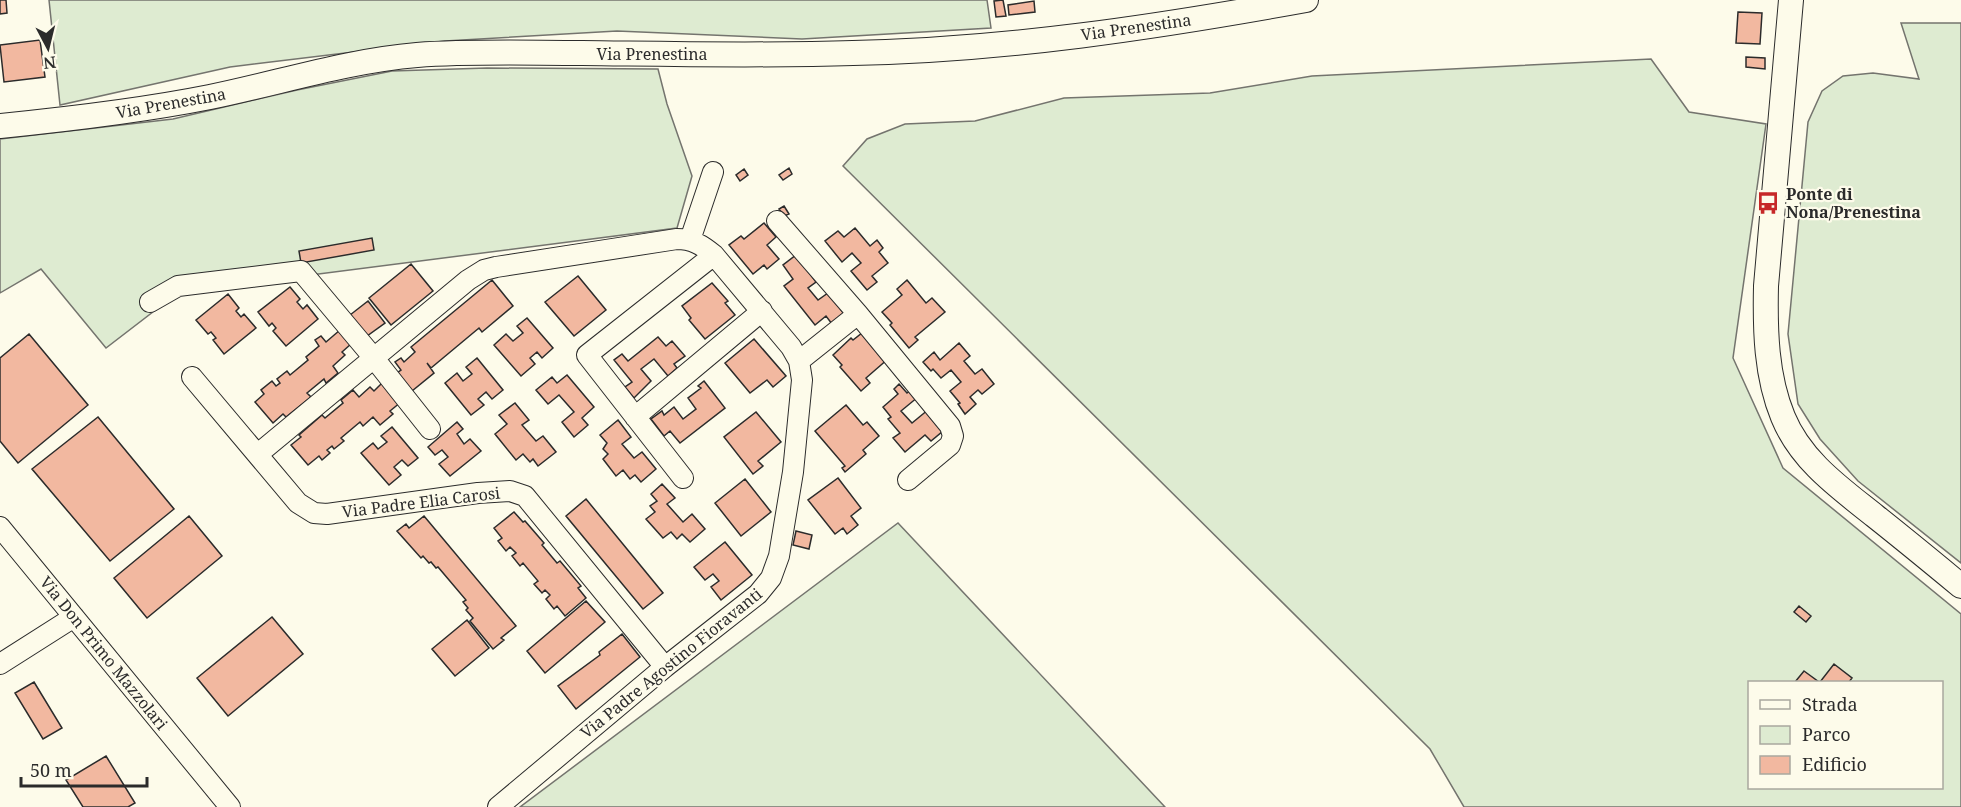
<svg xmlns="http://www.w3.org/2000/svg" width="1961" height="807" font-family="'Noto Serif',serif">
  <rect width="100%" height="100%" fill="#fdfbea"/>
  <path fill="#deebd1" stroke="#74746e" stroke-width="1.5" fill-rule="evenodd" d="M49,0h938l4,28 -189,11 -185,-8 -172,10 -215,26 -170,38z
    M1901,23h60v540l-103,-82 -38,-42 -22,-35 -10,-70 20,-212 14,-31 21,-15 30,-3 46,6z
    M1651,59l38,53 77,12 -33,234 50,110 178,146v193h-497l-34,-58 -587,-583 24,-27 38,-15 70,-3 89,-23 146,-5 102,-17zM1750,682h192v106h-192z
    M487,68l171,1 9,35 25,72 -15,52 -498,64 -73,56 -65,-79 -41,24v-154l173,-20 124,-29 95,-19z
    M898,523l267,284h-645z"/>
  <path fill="#f2b8a0" stroke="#2b2b2b" stroke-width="1.5" d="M0,0h6l1,13 -7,1z
    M1003,0l3,16 -10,1 -2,-16z
    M1034,1l1,11 -26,3 -1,-10z
    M1738,12l24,1 -2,31 -24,-1z
    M40,40l5,37 -41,5 -4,-37z
    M1746,57l19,1v11l-19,-2z
    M789,168l3,6 -9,6 -4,-5z
    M744,169l4,6 -8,6 -4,-6z
    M784,206l5,8 -5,2 -5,-7z
    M764,223l12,14 -9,8 12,14 -12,10 -3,-4 -11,9 -24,-29 12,-9 3,3z
    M855,228l15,18 7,-6 6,8 -4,4 9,11 -16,13 5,6 -10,8 -16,-19 10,-8 -9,-10 -10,9 -17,-21 13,-10 6,6z
    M372,238l2,12 -73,13 -2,-12z
    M796,255l20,27 -8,6 10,12 10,-7 17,22 -13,9 -6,-8 -11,9 -31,-39 9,-7 -10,-14z
    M411,264l22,27 -42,34 -22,-27z
    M578,276l28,34 -32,26 -29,-34z
    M492,280l21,26 -31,26 -3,-4 -48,40 -4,-5 7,10 -22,18 -15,-18 4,-3 -6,-8 6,-4 3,4 11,-10 -4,-5z
    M907,280l19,23 6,-5 13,14 -30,25 3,3 -9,8 -19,-23 2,-2 -10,-11 20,-17 -5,-6z
    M712,283l16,18 -3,2 10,12 -30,24 -16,-19 2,-2 -9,-12z
    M290,287l10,12 -3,3 6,7 4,-4 11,14 -32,27 -13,-15 3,-3 -4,-5 -3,3 -11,-14z
    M228,294l11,14 -3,3 5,6 3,-3 12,14 -32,26 -11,-14 3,-2 -5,-6 -3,2 -12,-14z
    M368,301l17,22 -18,13 -17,-21z
    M527,318l26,30 -11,10 -5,-6 -7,6 5,6 -14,12 -27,-31 12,-11 7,7 10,-8 -6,-7z
    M340,330l11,14 -9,8 3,3 -12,11 5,7 -12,10 -2,-4 -17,14 4,4 -25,20 -3,-3 -10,9 -18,-21 9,-8 -3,-4 11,-9 4,5 4,-3 -3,-4 10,-8 3,4 18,-15 -2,-3 13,-11 -4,-6 6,-4 5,6z
    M862,333l27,25 -23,20 4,5 -9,8 -21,-24 2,-2 -9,-10 18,-17 2,2z
    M29,334l59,71 -70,58 -18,-22v-83z
    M658,337l8,9 6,-5 13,15 -11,8 3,4 -9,8 -14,-17 -13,10 10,12 -17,17 -9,-11 7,-5 -18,-22 8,-6 6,7z
    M754,339l32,37 -13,11 -6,-7 -17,13 -25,-30z
    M959,343l11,13 -6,5 11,13 7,-5 12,15 -12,10 -4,-4 -8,7 6,7 -11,10 -7,-10 2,-1 -10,-12 11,-9 -10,-12 -10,8 -8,-9 -2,2 -8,-9 11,-10 6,8z
    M477,358l26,32 -11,9 -6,-7 -8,7 6,6 -13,10 -26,-32 12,-10 6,8 9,-7 -6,-7z
    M567,375l27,32 -12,11 6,7 -14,12 -12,-15 12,-10 -15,-17 -11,9 -12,-14 16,-13 5,6z
    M704,381l21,27 -45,35 -10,-12 -6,5 -13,-17 11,-8 2,4 10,-8 9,12 13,-10 -8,-11 13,-10 -3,-2z
    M383,382l18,20 -11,9 3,3 -13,11 -7,-8 -10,9 -3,-4 -19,16 3,3 -10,8 -2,-3 -5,4 3,3 -8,7 -3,-4 -11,9 -17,-20 10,-8 -2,-2 23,-20 3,3 18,-15 -2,-3 12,-10 6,7 11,-10 4,4z
    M899,384l8,9 5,-4 6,8 -17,14 11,12 17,-14 14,22 -12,10 -6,-6 -20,17 -12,-14 7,-5 -12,-14 3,-2 -8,-10 15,-13 -4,-5z
    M515,403l14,17 -7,5 14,16 7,-5 13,16 -18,14 -5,-7 -3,3 -7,-8 -7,6 -21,-26 12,-10 -8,-9z
    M846,405l17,20 4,-3 12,14 -16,14 3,4 -21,18 -3,-4 3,-2 -30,-35z
    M756,412l25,30 -23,19 5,5 -10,8 -29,-37z
    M98,417l76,92 -64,52 -78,-92z
    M618,420l13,17 -9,7 12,14 8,-6 14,17 -15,13 -6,-7 -5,4 -7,-9 -7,6 -13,-17 5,-5 -5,-5 4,-6 -7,-8z
    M457,422l6,7 -6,5 7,10 6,-5 11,12 -31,25 -11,-12 9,-7 -6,-7 -7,5 -7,-8z
    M392,427l26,31 -10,8 -6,-6 -8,7 7,8 -12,10 -28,-32 12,-10 5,6 9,-7 -6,-6z
    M838,478l23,30 -10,8 7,9 -11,9 -4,-6 -8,6 -27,-34z
    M745,479l26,33 -30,24 -26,-33z
    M662,484l13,14 -8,6 16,18 9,-8 13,15 -15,13 -8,-8 -5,5 -6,-7 -8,6 -17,-19 9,-7 -5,-6 7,-5 -6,-7z
    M586,499l77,94 -20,16 -77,-93z
    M514,512l9,10 2,-1 19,22 -2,2 15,18 3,-2 21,25 -3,2 8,10 -21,18 -8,-10 -3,3 -8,-10 4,-4 -5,-5 -3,3 -8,-9 4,-3 -15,-18 -3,3 -8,-10 4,-3 -6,-6 -4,4 -8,-10 4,-3 -8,-10z
    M189,516l33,40 -75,62 -33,-40z
    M424,516l92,110 -15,12 3,2 -11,9 -23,-28 3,-3 -7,-8 2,-2 -5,-6 3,-2 -28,-33 -2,1 -5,-6 -2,1 -6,-7 -2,2 -24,-27 9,-7 3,4z
    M796,531l16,4 -3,14 -16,-4z
    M725,542l27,33 -31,25 -10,-13 8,-6 -6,-7 -8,6 -11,-13z
    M586,601l19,21 -60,51 -18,-22z
    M1799,606l12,10 -5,6 -12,-10z
    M272,617l31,37 -75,62 -31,-38z
    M467,620l22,28 -34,28 -23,-27z
    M622,634l18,23 -64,52 -18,-23 42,-31 -1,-3z
    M1834,664l18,14 -3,4h-29z
    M1804,671l15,11h-24z
    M34,682l28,46 -19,11 -28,-46z
    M106,756l29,47 -7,4h-45l-17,-27z"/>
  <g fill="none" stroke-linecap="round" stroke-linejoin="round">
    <g stroke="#2b2b2b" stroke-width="22">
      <path id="minor" d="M777,221l81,93 92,112 3,10 -3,9 -42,35
        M690,240l23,-68
        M150,302l28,-16 123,-15 72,86 57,72
        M799,361l59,-47
        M192,377l106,126 16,10 13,1 151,-21 32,-2 15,5 140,171
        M635,417l127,-106
        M258,454l210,-174 16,-10 12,-3 181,-28c15,0 25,6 37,16l77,92 8,14 3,19 -9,92 -14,84 -8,22 -13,16 -93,73 -167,140
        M683,478l-96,-123 127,-100
        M0,527l230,280
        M0,664l74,-47"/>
    </g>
    <g stroke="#2b2b2b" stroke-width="26">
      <path id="major" d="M1791,0l-25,286c-1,44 0,90 17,131 18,44 57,71 92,99 29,23 57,46 86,70
        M0,126c70,-7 140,-15 210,-29 69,-14 136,-36 207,-42 55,-4 110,-2 165,-2 91,1 181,3 271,0 153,-3 304,-26 453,-53"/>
    </g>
    <use href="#minor" stroke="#fdfbea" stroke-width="20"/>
    <use href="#major" stroke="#fdfbea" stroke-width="24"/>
  </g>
  <defs>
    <g id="bus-bare" transform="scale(1.8)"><path d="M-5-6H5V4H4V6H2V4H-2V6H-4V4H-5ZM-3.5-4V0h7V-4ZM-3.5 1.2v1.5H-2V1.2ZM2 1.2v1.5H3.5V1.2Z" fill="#c62828" stroke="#fdfbea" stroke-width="2.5" paint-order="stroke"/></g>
  </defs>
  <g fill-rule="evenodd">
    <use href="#bus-bare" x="1768" y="203"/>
  </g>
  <g text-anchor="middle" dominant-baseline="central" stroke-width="4.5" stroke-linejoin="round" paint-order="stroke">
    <g font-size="16" fill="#2b2b2b" stroke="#fdfbea">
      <text transform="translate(1136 27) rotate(-8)">Via Prenestina</text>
      <text x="652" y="54">Via Prenestina</text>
      <text transform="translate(171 103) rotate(-10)">Via Prenestina</text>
      <text transform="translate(421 502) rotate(-7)">Via Padre Elia Carosi</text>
      <text transform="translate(104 653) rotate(51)">Via Don Primo Mazzolari</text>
      <text transform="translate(671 663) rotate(-39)">Via Padre Agostino Fioravanti</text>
    </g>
    <g font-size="16" font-weight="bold" fill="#2b2b2b" stroke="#fdfbea" text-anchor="start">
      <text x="1786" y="194">Ponte di<tspan x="1786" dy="18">Nona/Prenestina</tspan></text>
    </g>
  </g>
  <rect x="1748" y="681" width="195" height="108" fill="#fdfbea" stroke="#a9a89e" stroke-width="1.5"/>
  <rect x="1760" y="700" width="30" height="9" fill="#fdfbea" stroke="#a9a89e" stroke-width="1.5"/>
  <text x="1802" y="711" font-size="18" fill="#2b2b2b">Strada</text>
  <rect x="1760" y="726" width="30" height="18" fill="#deebd1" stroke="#a9a89e" stroke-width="1.5"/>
  <text x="1802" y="741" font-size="18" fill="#2b2b2b">Parco</text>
  <rect x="1760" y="756" width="30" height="18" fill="#f2b8a0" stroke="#a9a89e" stroke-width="1.5"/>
  <text x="1802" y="771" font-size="18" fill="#2b2b2b">Edificio</text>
  <g transform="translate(48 48) rotate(173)" stroke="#fdfbea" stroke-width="4.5" paint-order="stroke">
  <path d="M0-4.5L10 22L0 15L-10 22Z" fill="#2b2b2b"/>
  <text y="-9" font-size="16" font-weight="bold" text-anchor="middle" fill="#2b2b2b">N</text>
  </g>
  <path d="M21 777v9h126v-9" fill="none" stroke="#2b2b2b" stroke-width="3"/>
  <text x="30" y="777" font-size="18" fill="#2b2b2b" stroke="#fdfbea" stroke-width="4.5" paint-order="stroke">50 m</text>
</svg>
